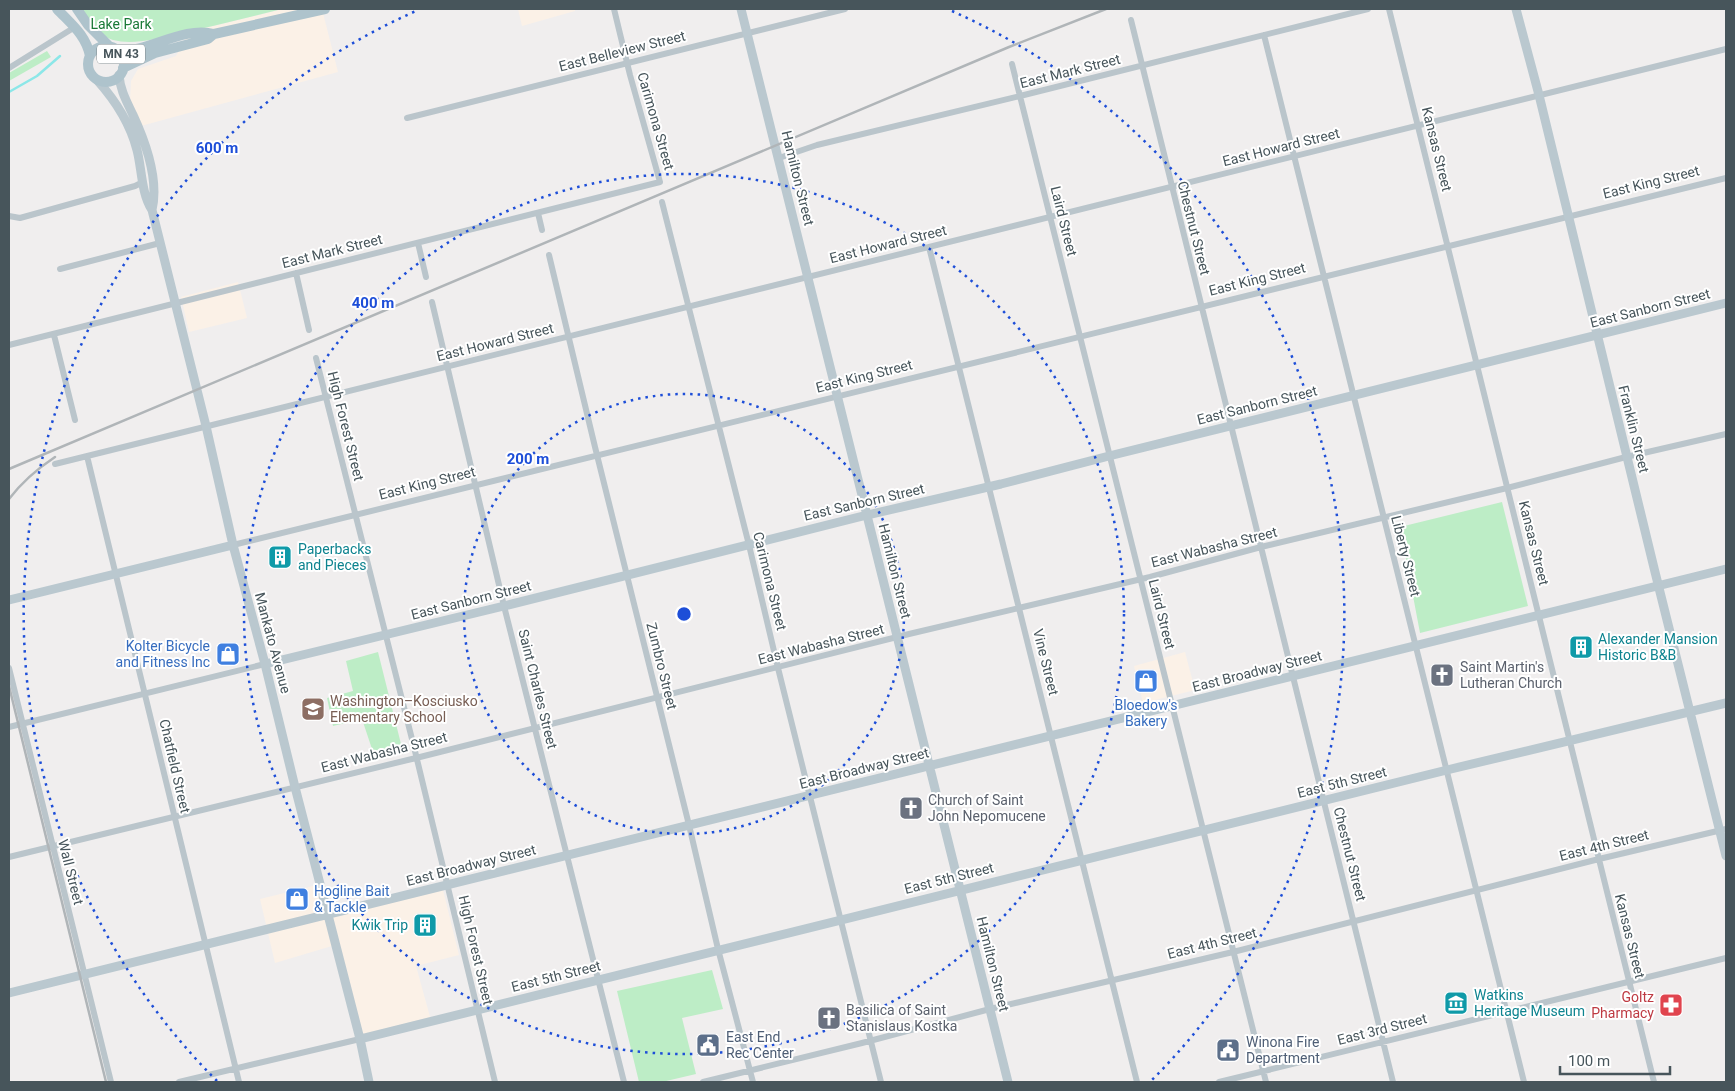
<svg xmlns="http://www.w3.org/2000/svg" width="1735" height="1091" font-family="Roboto,sans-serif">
  <rect width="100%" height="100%" fill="#f0eeee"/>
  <path fill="#fbf1e7" d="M282,9h40l16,63 -197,54 -11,-25 1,-20 7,-12 38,-13 13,-24z
    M518,9h57v2l-53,15z
    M238,282l9,36 -58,14 -8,-35z
    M1185,652l10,38 -52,13 -9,-37z
    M317,885l8,34 118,-29 16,65 -43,11 16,58 -75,19 -25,-97 -57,17 -15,-64z"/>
  <path fill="#bdedc6" d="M81,9h201c-36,9 -72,18 -108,26 -18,4 -42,10 -61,5 -14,-4 -23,-20 -32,-31z
    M47,51l4,6 -42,24v-8z
    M1502,502l26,104 -108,27 -20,-106z
    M378,652l24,96 -28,7 -12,-36 -29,7 -6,-28 26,-7 -7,-30z
    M712,970l11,39 -41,9 14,56 -34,8h-23l-22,-91z"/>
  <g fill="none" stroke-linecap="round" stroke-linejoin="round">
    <path stroke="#8ce7e8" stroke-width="2.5" d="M9,92l28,-16 23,-20"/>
    <path stroke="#bac5cb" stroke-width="6" d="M1389,9l265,1073
      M1131,20l262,1062
      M1264,35l260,1047
      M1012,64l254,1018
      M9,68l66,-41
      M407,118l438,-109
      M779,158l38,-13 203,-49 348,-87
      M662,202l87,343 29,123 103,414
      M538,213l4,17
      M9,216l11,2 115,-32 8,-4
      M418,243l8,34
      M929,247l208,835
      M549,255l46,192 94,378 29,124 35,133
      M60,269l100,-26
      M296,273l13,57
      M432,302l72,304 120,476
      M54,335l21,85
      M9,345l651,-163 -30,-107 -16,-66
      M316,358l98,389 81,335
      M87,456l152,626
      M55,464l1671,-415
      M233,545l1493,-367
      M9,668l102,414
      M9,727l256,-63
      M9,857l407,-99 493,-124 241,-57 111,-30 246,-59 119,-31 100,-23
      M179,1082l181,-43
      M703,1082l159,-39 128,-34 243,-57 366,-93 127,-30
      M1219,1082l507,-124"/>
    <path stroke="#bac8cf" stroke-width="9" d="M741,9l267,1073
      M1516,9l23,86 116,477 71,284
      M119,75c1,15 8,27 14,40 13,28 26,65 19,95
      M97,80c18,20 33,43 40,70 5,19 4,43 15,60l54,216 27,119 32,119 30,123 65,252 9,43
      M9,600l224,-55
      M265,664l239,-58 355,-89 142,-33 108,-28 617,-153
      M9,993l1717,-424
      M360,1039l1087,-269 279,-67"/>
    <path stroke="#aec3cc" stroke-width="10" d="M57,9c14,15 29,26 33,47
      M77,9l11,16 21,21
      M88 64a18 18 0 1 1 36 0a18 18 0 1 1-36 0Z
      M118,51c32,1 64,-25 96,-17
      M123,68l32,-15 53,-14 6,-5 111,-25"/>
    <path stroke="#b0b5b8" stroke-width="2.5" d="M9,469l1000,-422 97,-38
      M9,499c13,-17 28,-30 46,-42
      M9,686l97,396"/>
  </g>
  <g fill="none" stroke="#1d4ed8" stroke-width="2.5" stroke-dasharray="2.5 5">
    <circle cx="684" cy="614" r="220"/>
    <circle cx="684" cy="614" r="440"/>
    <path d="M217 1081A660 660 0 0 1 416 11M952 11A660 660 0 0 1 1151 1081"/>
  </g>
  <defs>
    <g id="building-square" transform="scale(1.25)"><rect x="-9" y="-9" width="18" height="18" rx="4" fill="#0f9aa8" stroke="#fff"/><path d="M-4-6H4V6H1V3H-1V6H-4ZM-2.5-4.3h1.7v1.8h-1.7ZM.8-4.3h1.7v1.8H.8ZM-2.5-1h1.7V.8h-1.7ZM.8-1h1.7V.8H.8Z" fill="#fff"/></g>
    <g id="shop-square" transform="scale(1.25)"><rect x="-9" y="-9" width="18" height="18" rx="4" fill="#3f7fe0" stroke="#fff"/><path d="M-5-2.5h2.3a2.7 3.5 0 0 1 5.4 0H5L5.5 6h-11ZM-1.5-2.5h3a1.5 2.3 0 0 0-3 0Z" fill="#fff"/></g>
    <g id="church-square" transform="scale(1.25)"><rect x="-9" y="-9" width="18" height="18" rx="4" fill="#6b7280" stroke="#fff"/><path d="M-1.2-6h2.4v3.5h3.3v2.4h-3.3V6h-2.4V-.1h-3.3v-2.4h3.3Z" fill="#fff"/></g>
    <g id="school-square" transform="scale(1.25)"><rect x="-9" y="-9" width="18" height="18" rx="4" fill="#8d6e63" stroke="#fff"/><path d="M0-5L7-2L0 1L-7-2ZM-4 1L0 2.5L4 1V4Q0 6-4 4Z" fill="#fff"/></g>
    <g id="museum-square" transform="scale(1.25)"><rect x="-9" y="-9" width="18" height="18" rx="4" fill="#0f9aa8" stroke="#fff"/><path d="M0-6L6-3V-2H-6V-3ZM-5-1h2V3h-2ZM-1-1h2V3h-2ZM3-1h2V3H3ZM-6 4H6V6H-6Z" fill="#fff"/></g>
    <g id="pharmacy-square" transform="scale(1.25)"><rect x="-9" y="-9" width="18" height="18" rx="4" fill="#e0444e" stroke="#fff"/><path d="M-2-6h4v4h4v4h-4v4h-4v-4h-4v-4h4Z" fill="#fff"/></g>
    <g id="civic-square" transform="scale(1.25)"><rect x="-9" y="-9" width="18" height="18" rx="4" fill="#5c6f8a" stroke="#fff"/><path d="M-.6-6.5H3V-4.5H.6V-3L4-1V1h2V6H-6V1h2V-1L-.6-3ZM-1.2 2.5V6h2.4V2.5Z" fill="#fff"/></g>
  </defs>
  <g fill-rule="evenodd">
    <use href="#building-square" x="280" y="557"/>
    <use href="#building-square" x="1581" y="647"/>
    <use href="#shop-square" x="228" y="654"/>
    <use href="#church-square" x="1442" y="675"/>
    <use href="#shop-square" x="1146" y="681"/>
    <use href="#school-square" x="313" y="709"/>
    <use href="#church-square" x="911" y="808"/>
    <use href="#shop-square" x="297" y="899"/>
    <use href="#building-square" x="425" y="925"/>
    <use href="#museum-square" x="1456" y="1003"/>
    <use href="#pharmacy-square" x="1671" y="1005"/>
    <use href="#church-square" x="829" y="1018"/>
    <use href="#civic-square" x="708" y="1045"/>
    <use href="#civic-square" x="1228" y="1050"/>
  </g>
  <g text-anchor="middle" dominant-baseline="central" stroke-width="4" stroke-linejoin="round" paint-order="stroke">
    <rect fill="#fff" stroke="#7e888c" stroke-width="1" x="97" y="44.5" width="48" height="19" rx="4"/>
    <g font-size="12" font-weight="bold" fill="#47555b">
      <text x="121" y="54">MN 43</text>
    </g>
    <g font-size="14" fill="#1a7937" stroke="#fff">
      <text x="121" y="24">Lake Park</text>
    </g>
    <g font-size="14" fill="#47555b" stroke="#fff">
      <text transform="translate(622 51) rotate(-14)">East Belleview Street</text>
      <text transform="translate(1070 71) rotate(-14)">East Mark Street</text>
      <text transform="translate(656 121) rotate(74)">Carimona Street</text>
      <text transform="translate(1281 147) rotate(-14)">East Howard Street</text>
      <text transform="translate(1437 149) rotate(76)">Kansas Street</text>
      <text transform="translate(798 178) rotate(76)">Hamilton Street</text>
      <text transform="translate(1651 182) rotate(-14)">East King Street</text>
      <text transform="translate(1064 221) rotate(76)">Laird Street</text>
      <text transform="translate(1194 228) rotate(76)">Chestnut Street</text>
      <text transform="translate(888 244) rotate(-14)">East Howard Street</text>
      <text transform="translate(332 251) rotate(-14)">East Mark Street</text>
      <text transform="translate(1257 279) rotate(-14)">East King Street</text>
      <text transform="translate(1650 308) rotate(-14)">East Sanborn Street</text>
      <text transform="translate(495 342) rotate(-14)">East Howard Street</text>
      <text transform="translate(864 376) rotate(-14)">East King Street</text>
      <text transform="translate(1257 405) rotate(-14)">East Sanborn Street</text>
      <text transform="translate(346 426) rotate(76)">High Forest Street</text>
      <text transform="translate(1634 429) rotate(76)">Franklin Street</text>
      <text transform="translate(427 483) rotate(-14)">East King Street</text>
      <text transform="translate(864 502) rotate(-13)">East Sanborn Street</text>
      <text transform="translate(1534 543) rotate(76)">Kansas Street</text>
      <text transform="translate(1214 547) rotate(-14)">East Wabasha Street</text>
      <text transform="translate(1406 556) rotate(76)">Liberty Street</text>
      <text transform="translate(895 571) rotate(76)">Hamilton Street</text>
      <text transform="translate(770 581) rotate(76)">Carimona Street</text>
      <text transform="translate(471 600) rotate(-14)">East Sanborn Street</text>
      <text transform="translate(1162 614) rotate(76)">Laird Street</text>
      <text transform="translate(273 643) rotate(75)">Mankato Avenue</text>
      <text transform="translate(821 644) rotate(-14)">East Wabasha Street</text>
      <text transform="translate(1046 662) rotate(76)">Vine Street</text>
      <text transform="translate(662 666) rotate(76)">Zumbro Street</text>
      <text transform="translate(1257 671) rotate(-14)">East Broadway Street</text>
      <text transform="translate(538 689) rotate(76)">Saint Charles Street</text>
      <text transform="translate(384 752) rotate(-14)">East Wabasha Street</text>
      <text transform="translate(175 766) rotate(77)">Chatfield Street</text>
      <text transform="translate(864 768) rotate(-14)">East Broadway Street</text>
      <text transform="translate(1342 782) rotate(-14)">East 5th Street</text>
      <text transform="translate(1604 845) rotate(-14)">East 4th Street</text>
      <text transform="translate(1350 854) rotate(76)">Chestnut Street</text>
      <text transform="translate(471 865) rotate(-14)">East Broadway Street</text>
      <text transform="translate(71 872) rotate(76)">Wall Street</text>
      <text transform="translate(949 878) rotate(-14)">East 5th Street</text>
      <text transform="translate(1630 936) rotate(76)">Kansas Street</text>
      <text transform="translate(1212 943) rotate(-14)">East 4th Street</text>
      <text transform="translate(476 950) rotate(77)">High Forest Street</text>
      <text transform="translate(993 964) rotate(76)">Hamilton Street</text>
      <text transform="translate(556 976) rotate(-14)">East 5th Street</text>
      <text transform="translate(1382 1029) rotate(-14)">East 3rd Street</text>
    </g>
    <g font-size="14" fill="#0d838f" stroke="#fff" text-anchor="start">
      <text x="298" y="549">Paperbacks<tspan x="298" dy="16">and Pieces</tspan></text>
      <text x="1598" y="639">Alexander Mansion<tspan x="1598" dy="16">Historic B&amp;B</tspan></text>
      <text x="408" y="925" text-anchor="end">Kwik Trip</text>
      <text x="1474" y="995">Watkins<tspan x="1474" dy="16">Heritage Museum</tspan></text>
    </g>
    <g font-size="14" fill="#366cbe" stroke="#fff" text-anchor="end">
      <text x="210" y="646">Kolter Bicycle<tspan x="210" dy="16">and Fitness Inc</tspan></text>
      <text x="1146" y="705" text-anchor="middle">Bloedow's<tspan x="1146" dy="16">Bakery</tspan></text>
      <text x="314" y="891" text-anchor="start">Hogline Bait<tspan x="314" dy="16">&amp; Tackle</tspan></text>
    </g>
    <g font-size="14" fill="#5b616d" stroke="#fff" text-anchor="start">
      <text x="1460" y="667">Saint Martin's<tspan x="1460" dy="16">Lutheran Church</tspan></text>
      <text x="928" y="800">Church of Saint<tspan x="928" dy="16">John Nepomucene</tspan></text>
      <text x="846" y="1010">Basilica of Saint<tspan x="846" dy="16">Stanislaus Kostka</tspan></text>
    </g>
    <g font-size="14" fill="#785e54" stroke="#fff" text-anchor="start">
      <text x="330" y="701">Washington–Kosciusko<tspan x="330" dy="16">Elementary School</tspan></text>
    </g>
    <g font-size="14" fill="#be3a42" stroke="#fff" text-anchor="end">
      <text x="1654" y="997">Goltz<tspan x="1654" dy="16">Pharmacy</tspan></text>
    </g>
    <g font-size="14" fill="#4e5e75" stroke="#fff" text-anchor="start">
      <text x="726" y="1037">East End<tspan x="726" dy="16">Rec Center</tspan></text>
      <text x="1246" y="1042">Winona Fire<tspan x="1246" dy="16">Department</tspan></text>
    </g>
  </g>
  <circle cx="684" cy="614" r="8" fill="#1d4ed8" stroke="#fff" stroke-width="2.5"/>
  <g font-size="15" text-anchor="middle" font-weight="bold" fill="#1d4ed8" stroke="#fff" stroke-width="4" stroke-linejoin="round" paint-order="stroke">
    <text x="217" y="153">600 m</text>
    <text x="373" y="308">400 m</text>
    <text x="528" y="464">200 m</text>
  </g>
  <rect width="1735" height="1091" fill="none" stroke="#47555b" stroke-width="20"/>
  <path d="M1560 1066v8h110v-8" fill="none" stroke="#47555b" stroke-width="2.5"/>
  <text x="1568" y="1066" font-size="15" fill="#47555b" stroke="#ffffff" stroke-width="4" paint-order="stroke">100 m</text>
</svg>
